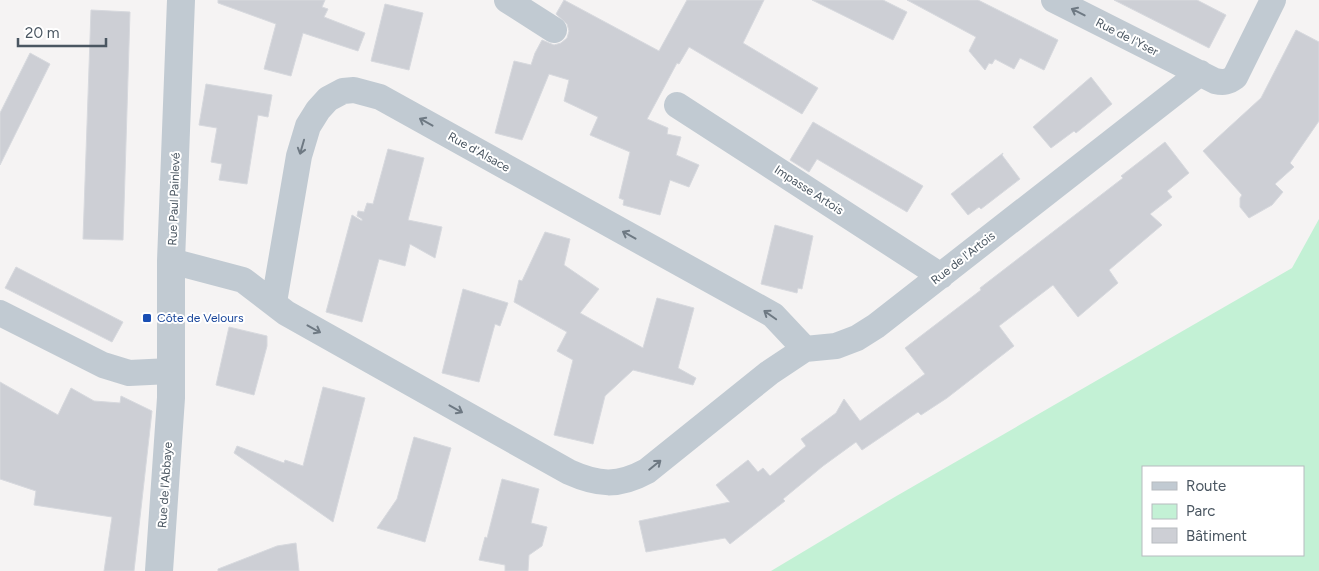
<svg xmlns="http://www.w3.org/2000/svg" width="1319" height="571" font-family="Figtree,sans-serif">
  <rect width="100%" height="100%" fill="#f5f3f3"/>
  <path fill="#c3f1d5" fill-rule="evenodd" d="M1319,219v352h-548l122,-73 399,-230zM1143,467h160v88h-160z"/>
  <path fill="#cdcfd5" stroke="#d7d9de" d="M218,0h107l-3,7 6,2 -4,8 41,16 -7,18 -55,-18 -12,43 -27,-7 12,-45 -58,-21z
    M564,0l95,51 28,-51h77l-21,43 75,45 -16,26 -113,-67 -10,17 -2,-1 -30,56 21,9 -1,6 14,3 -5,18 23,10 -10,22 -19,-7 -10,35 -37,-10 1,-5 -5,-2 11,-46 -40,-17 8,-18 -34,-16 5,-21 -20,-6 -27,66 -27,-7 19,-72 17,4 4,-12 7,-13 12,5 7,-2 6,-5 2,-7 -2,-7 -11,-10z
    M812,0h71l24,12 -14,28z
    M907,0h71l80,40 -14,30 -24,-12 -6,11 -19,-10 -3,5 -3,-1 -4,7 -16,-19 7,-14z
    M1114,0h83l29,15 -17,33z
    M385,4l38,9 -14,57 -38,-9z
    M91,10l39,2 -7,228 -40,-1z
    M1296,30l23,12v79l-29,42 4,4 -19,17 8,8 -11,13 -23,13 -9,-11v-9l2,-3 -39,-44 58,-53z
    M30,53l20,11 -50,101v-52z
    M1091,77l21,27 -36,29 -2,-2 -23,17 -18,-21z
    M206,84l66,11 -4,22 -10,-2 -11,69 -28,-4 3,-16 -11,-2 6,-34 -18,-3z
    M813,122l110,64 -16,26 -90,-53 -8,13 -19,-12z
    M1165,142l24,31 -22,18 5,6 -22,17 12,11 -53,45 9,13 -40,34 -25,-32 -54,41 15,20 -67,52 -26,17 -3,-3 -56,38 -6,-8 -33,24 -40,33 2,2 -55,43 -5,-6 -79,14 -7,-31 91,-19 -14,-17 32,-25 10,12 5,-4 7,8 36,-30 -5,-7 35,-26 8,-14 16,22 65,-47 -20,-26 76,-58 -1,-2 143,-110 -2,-2z
    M388,149l36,9 -16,62 34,7 -7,31 -25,-14 -5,22 -26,-7 -17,63 -36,-10 26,-97 10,6v-2l-5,-3 1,-5 6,1 3,-9 6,1z
    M1003,153l-1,2 18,24 -39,30 -2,-2 -11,8 -17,-21z
    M775,225l38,11 -11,53 -4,-1 -1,5 -36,-9z
    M545,232l25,7 -6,26 35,24 -19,24 63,35 14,-50 37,10 -16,60 18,10 -3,7 -60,-15 -28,26 -12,48 -39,-9 19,-75 -16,-9 10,-19 -53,-30 5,-22 3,1z
    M16,267l107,55 -11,20 -107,-54z
    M463,289l45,14 -8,23 -5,-2 -16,58 -37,-9z
    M229,327l38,9v10l-13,49 -38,-10z
    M0,382l58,33 13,-27 23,13 26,2 1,-7 31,15 -18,160h-30l8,-54 -78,-12 2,-14 -36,-12z
    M323,387l42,11 -32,124 -99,-69 3,-7 47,17 1,-3 18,6z
    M414,437l37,11 -26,94 -48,-14 20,-29z
    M502,479l37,10 -8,34 16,4 -5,19 -13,9 -1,16h-23v-6l-26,-5 6,-23 2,1z
    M296,543l3,28h-81v-2l59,-23z"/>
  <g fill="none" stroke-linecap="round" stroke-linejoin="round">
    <path stroke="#c1cad2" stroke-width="26" d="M507,0l47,30
      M1054,0l161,81c9,2 13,1 20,-4l38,-77
      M677,105l264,171
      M171,261l72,19 43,33 283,159c29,13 49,15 78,-1l122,-98 36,-24 31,-3 21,-8 19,-12 324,-253
      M274,302l25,-146 9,-30 10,-16 10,-11 15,-8 11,-1 26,7 393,218 32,34
      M0,313l103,52 26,8 41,-2"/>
    <path stroke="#c1cad2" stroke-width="28" d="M159,571l12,-173v-137l10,-261"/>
  </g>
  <defs><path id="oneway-shaft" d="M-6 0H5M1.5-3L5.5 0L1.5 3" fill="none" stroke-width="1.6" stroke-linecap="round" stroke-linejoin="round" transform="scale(1.25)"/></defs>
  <g stroke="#6e7983">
    <use href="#oneway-shaft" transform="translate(1078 12) rotate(-153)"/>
    <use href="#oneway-shaft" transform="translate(426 122) rotate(-151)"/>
    <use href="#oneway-shaft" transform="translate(302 147) rotate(106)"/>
    <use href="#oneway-shaft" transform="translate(629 235) rotate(-151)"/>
    <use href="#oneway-shaft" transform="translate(770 315) rotate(-145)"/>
    <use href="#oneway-shaft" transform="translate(314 329) rotate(29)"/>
    <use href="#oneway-shaft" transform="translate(456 409) rotate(29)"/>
    <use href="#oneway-shaft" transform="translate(655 465) rotate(-39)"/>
  </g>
  <rect fill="#1a4fb4" stroke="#fff" stroke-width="2" x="142" y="313" width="10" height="10" rx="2.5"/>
  <g text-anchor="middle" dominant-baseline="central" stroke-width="4" stroke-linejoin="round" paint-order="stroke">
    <g font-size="12" fill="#4a5661" stroke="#fff">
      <text transform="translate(1127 37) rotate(27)">Rue de l'Yser</text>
      <text transform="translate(479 152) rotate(29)">Rue d'Alsace</text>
      <text transform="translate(809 190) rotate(33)">Impasse Artois</text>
      <text transform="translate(174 199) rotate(-88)">Rue Paul Painlevé</text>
      <text transform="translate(963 258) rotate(-38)">Rue de l'Artois</text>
      <text transform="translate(165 485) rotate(-86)">Rue de l'Abbaye</text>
    </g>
    <g font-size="12" fill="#164399" stroke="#fff" text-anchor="start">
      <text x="157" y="318">Côte de Velours</text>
    </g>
  </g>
  <rect x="1142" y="466" width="162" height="90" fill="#ffffff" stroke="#b7bbc0"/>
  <rect x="1152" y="482" width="25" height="8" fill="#c1cad2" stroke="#b7bbc0"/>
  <text x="1186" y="491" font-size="15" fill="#4a5661">Route</text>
  <rect x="1152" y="504" width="25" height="15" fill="#c3f1d5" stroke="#b7bbc0"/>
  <text x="1186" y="516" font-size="15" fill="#4a5661">Parc</text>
  <rect x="1152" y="528" width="25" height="15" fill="#cdcfd5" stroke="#b7bbc0"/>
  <text x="1186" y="541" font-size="15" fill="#4a5661">Bâtiment</text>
  <path d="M18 38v8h88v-8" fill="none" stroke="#4a5661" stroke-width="2.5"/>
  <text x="25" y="38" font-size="15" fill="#4a5661" stroke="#ffffff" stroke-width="4" paint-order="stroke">20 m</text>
</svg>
